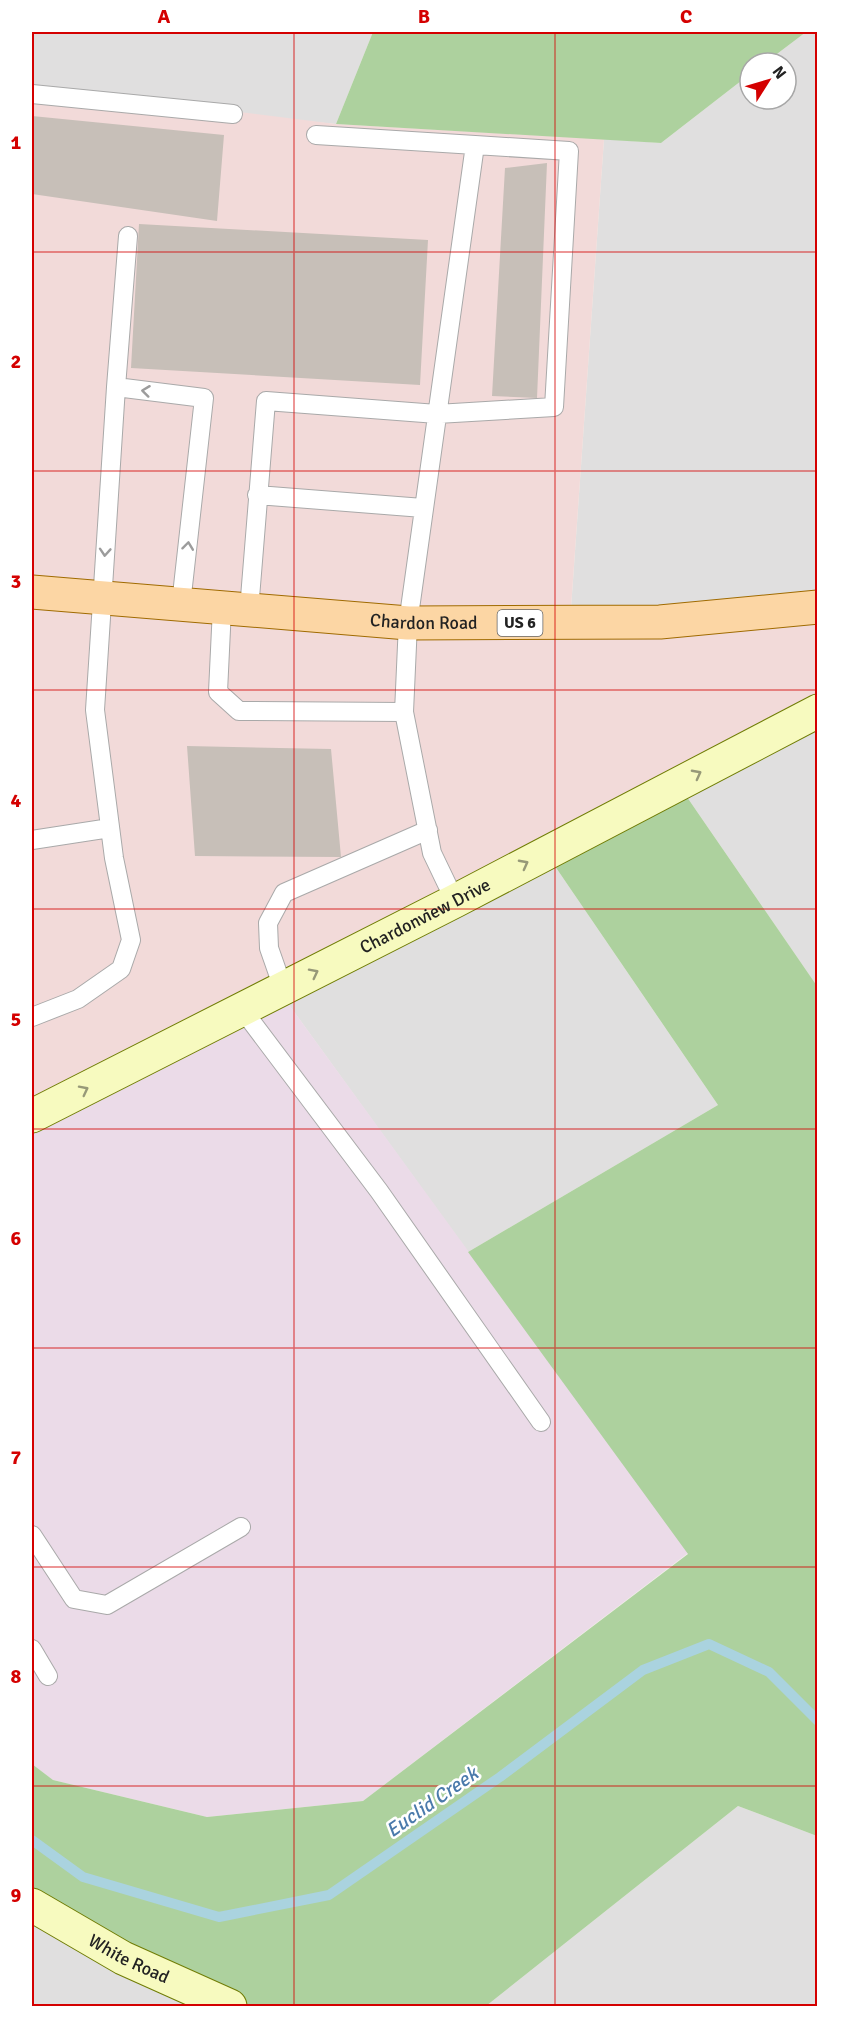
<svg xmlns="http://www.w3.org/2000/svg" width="849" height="2038" font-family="Signika,sans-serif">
  <rect width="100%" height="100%" fill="#f2efe9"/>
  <path fill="#e0dfdf" d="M32,32h341l-37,92 -304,-30z
    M806,32h11v575l-247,16 34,-484 57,4 89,-69v25h36v-36h-21z
    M817,711v275l-139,-202z
    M546,853l172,252 -250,147 -189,-261z
    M738,1806l79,30v170h-331z
    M32,1905l198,101h-198z"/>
  <path fill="#f2dad9" d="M32,86l304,38 268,15 -34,483 247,-15v104l-785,405z"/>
  <path fill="#ebdbe8" d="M279,991l409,562 -325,248 -156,16 -154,-37 -21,-16v-648z"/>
  <path fill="#add19e" d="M373,32h433l-41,31h-15v11l-89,69 -325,-19z
    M678,784l139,202v850l-79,-30 -252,200h-256l-198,-101v-141l21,16 154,37 156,-16 325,-247 -220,-302 250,-147 -172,-252z"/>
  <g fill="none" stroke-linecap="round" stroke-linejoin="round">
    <path stroke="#aad3df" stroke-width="10" d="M32,1840l51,37 136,40 110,-22 171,-118 143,-107 66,-26 60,28 49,49"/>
  </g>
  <path fill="#c7bfb8" d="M32,116l192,19 -7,86 -185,-27z
    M547,163l-10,235 -45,-2 13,-228z
    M139,224l289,16 -8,145 -289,-17z
    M187,746l144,3 10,108 -146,-1z"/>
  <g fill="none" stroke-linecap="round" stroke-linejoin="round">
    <g stroke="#a9a9a9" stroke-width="20">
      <path id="lane" d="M32,94l201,20
        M316,135l159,10
        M116,387l12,-151
        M257,495l166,13
        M222,608l-4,84 21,19 165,1 4,-89 67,-478 94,6 -15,256 -117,7 -171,-13 -17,209
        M404,712l28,141 23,48
        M32,840l78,-12
        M283,988l-14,-40 -1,-25 16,-30 144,-63
        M242,1009l137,182 162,231
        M32,1017l46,-18 43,-30 10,-29 -17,-82 -19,-148 21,-323 88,11 -23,206
        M32,1535l42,64 33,6 134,-78
        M32,1649l16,27"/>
    </g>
    <g stroke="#707d05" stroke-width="35">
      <g id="secondary">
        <path id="s1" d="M32,1116l423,-215 363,-190"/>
        <path id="s2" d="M32,1905l91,53 107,48"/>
      </g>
    </g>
    <g stroke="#a06b00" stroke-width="35">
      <g id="primary">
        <path id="s3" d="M32,592l376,31 252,-1 158,-15"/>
      </g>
    </g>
    <use href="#lane" stroke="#fff" stroke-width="18"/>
    <use href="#secondary" stroke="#f7fabf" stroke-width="33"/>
    <use href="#primary" stroke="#fcd6a4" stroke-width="33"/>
  </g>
  <defs><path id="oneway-chevron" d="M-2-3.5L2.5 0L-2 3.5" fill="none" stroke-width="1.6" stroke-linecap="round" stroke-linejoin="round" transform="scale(1.5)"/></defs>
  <g stroke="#9c9c9c">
    <use href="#oneway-chevron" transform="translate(146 391) rotate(-173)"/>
    <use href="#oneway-chevron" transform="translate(188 546) rotate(-83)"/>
    <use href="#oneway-chevron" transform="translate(105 552) rotate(94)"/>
  </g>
  <g stroke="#979978">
    <use href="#oneway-chevron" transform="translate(697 774) rotate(-28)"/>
    <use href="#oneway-chevron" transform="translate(524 864) rotate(-28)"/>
    <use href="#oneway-chevron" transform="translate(314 973) rotate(-27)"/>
    <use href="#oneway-chevron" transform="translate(84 1090) rotate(-27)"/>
  </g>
  <path fill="none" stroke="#d40000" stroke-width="1.5" stroke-opacity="0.55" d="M294,32v1974M555,32v1974M32,252h786M32,471h786M32,690h786M32,909h786M32,1129h786M32,1348h786M32,1567h786M32,1786h786"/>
  <g text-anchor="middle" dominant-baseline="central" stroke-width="5" stroke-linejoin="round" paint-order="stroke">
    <rect fill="#fff" stroke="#646464" stroke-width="1.5" x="497.5" y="610" width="45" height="26" rx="4.5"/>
    <g font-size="16" font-weight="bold" fill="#222">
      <text x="520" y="623">US 6</text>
    </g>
    <g font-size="18" fill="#222" stroke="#fff">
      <text stroke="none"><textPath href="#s3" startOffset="393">Chardon Road</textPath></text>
      <text stroke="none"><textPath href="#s1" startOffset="441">Chardonview Drive</textPath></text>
      <text stroke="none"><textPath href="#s2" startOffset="111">White Road</textPath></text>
    </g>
    <g font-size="20" font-style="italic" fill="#4a7aab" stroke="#fff">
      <text transform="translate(432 1802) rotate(-35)">Euclid Creek</text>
    </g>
  </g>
  <rect width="849" height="2038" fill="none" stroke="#ffffff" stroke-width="66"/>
  <g transform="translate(768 81) rotate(53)"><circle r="28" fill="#ffffff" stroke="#a7a7a7" stroke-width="1.5"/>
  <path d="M0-4.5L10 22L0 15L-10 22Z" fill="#d40000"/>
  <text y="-9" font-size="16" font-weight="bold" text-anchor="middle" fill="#222222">N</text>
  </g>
  <rect x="33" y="33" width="783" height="1972" fill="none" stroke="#d40000" stroke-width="2"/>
  <g font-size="20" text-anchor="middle" font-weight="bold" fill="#d40000">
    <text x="164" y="23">A</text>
    <text x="424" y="23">B</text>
    <text x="686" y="23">C</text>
    <text x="16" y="149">1</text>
    <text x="16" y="368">2</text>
    <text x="16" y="588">3</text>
    <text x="16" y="807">4</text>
    <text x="16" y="1026">5</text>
    <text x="16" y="1245">6</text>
    <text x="16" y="1464">7</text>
    <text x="16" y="1683">8</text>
    <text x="16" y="1902">9</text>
  </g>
</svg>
